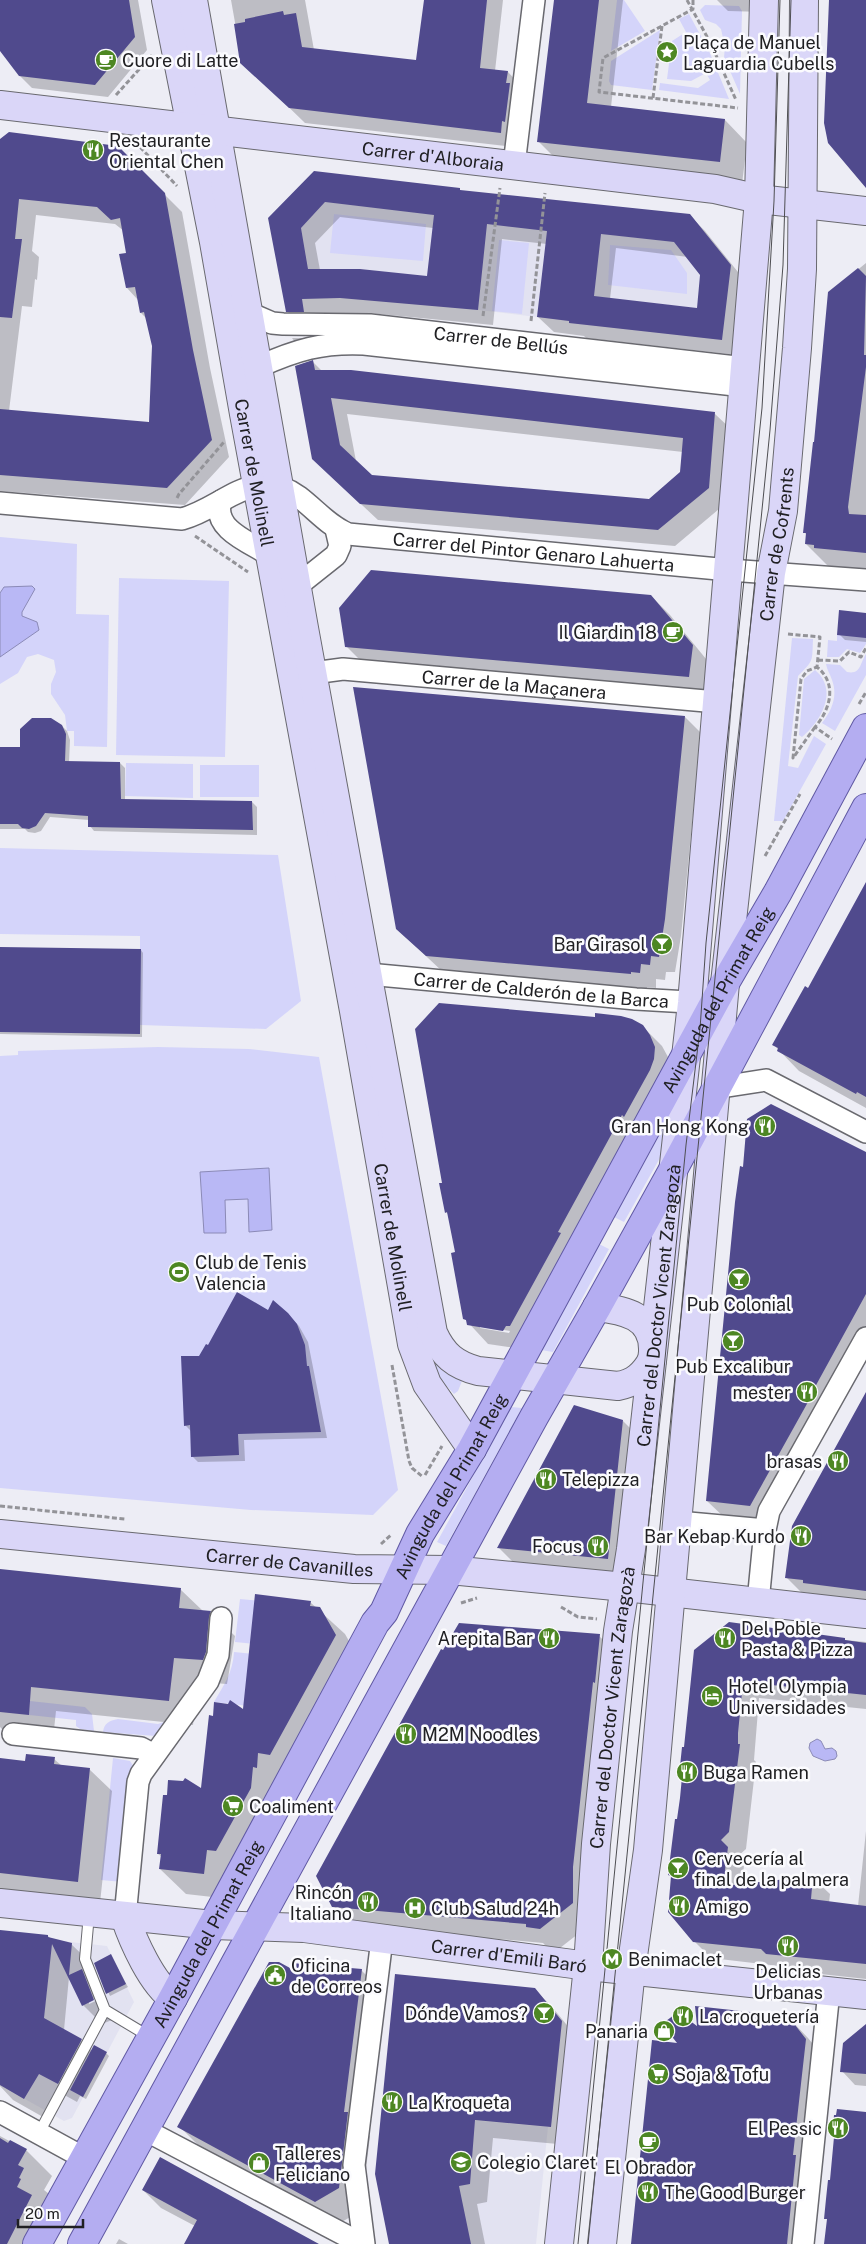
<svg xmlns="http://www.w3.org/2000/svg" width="866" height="2244" font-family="'Public Sans',sans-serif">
  <rect width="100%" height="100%" fill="#ededf5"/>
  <path fill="#e2e2f1" d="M325,202l349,40 26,33 -3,33 -125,-14 -3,27 -123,-15v-27l-86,-10h-40l-9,15 -10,-56z
    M52,1940l55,6 27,56 -62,116 -8,3 -64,-36v-65l43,4z
    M436,2117l112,10 -12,117h-147z"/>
  <path fill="#d4d4fa" d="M617,0h7l21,31 -34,20z
    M705,5l34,1 3,5 -2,83 -16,-37 1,-10 -4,-18 -5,-5 -11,-4 -5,-10z
    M689,14l20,37 20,48 -70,-9 1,-7 38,5 12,-8 -4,-7 -15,8 -24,-2 5,-38 14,-9 -7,-13z
    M660,30l-8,60 -41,-5 -2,-4 2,-20z
    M334,214l92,10 -3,37 -93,-8z
    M499,240l30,3 -7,71 -30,-3z
    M610,245l61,5 16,23v21l-79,-9z
    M0,537l77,7 -1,70 33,1 -2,132 -33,-1v-15h-7l-2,-16 -14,-21v-10l5,-12 -2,-12 -16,-6 -11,3 -9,16 -18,11z
    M119,578l110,3 -4,176 -109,-2z
    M866,633v11l-6,9 -13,-4 -8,8h-12l1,-17 9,1v-6z
    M792,638l21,1c-1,23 1,21 -15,37l-10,90 10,2 16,-32 12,8 -43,77h-9z
    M866,654v21l-31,56 -13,-8c10,-13 16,-27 10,-43 -2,-6 -5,-10 -6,-16l14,1 7,7c14,3 13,-9 19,-18z
    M815,670c24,20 6,51 -13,67l-3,-2 5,-56z
    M126,763l67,1v34l-68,-2z
    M200,765h59v32h-59z
    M0,848l278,7 23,146 -35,28 -126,-4v-89l-140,-2z
    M158,1047l91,2 70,8 79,433 -25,25 -122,-5 -251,-22v-432l18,-1v-4z
    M669,1118l1,22 -46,82 -10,-5z
    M599,1244l10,5 -56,103 -12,-2z
    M428,1350l13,19 21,12 -4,10 -4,3 -16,-17z
    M511,1407l11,1 -76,138 -9,-4z
    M240,1599l20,2 -5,43 -20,-2z
    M234,1652l20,2 -5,52 -35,-4c10,-17 19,-30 20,-50z
    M30,1701l55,6 7,7 2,17 -14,-2 -4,-3v-6l-47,-5z
    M118,1719l40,5 12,-4 -14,16 -53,-4c1,-9 6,-11 15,-13z
    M113,1758l17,3 4,6 -11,115 -22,-2z"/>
  <path fill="#b9b8f5" stroke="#8b8ab6" d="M32,586l3,3 -13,23v4l15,6 2,8 -39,27v-64l4,-6z
    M269,1168l3,62 -23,2 -1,-33 -23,1 1,33h-22l-4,-61z
    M817,1739l4,2 4,8 7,-1 4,3 1,5 -2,3 -10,2 -12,-5 -4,-8 1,-5z"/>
  <path fill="#0003" fill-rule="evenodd" d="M0,0h138l9,50 -39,47 -76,-9 -12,-12 -20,-27z
    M231,0h74l9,50 103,12 8,-62h78l-8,71 13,1 14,15 -7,60 -210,-24 -63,-61z
    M555,0h68l-12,107 114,13 22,23 -5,41 -181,-20 -22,-22z
    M717,0h53l-6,12 -36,-1z
    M0,141l117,6 65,65 28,156 19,89 -44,48 -185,-14zM36,215l79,9 9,7 4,23 -1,34 11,12 3,13 5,5 7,28 -2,77 -142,-12 13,-105 10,1 3,-28 2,1 2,-23 -7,-6z
    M314,172l145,17 3,3 227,23 16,16 41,51 -8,73 -152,-17 -2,-2 -30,-4 -16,-15 9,-73 -45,-5 -9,86 -124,-12 -53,1 -14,12 -15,-15 -17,-92zM340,217l93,11 -5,50 -108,-8 -5,-27zM616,248l72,9 14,17 -4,36 -88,-11z
    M866,263v310l-38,-7 -22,-22 1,-9 -3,-3 12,-89 13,-150z
    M292,338h12l5,5 -11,3z
    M313,362l9,9 29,1 364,42 17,16 -7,74 -50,42 -297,-26 -47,-44zM347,414l336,38 -2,21 -31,27 -278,-24 -16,-15z
    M651,596l19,19 41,50 -3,30 -343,-30 -18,-18z
    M866,614v28l-21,-2 -6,-6z
    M685,717l16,16 -20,203 -6,36h-9l-1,8 -9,-1v9l-9,-1v2l-204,-17 -46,-43z
    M62,726l5,5 3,9 -1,22 51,1 5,5v33l127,1 5,5v28l-163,-4 -4,-5 -1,-6 -39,-3 -9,14 -6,2 -7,-1 -3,-3h-25v-81l22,1z
    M866,886v222l-67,-37 -25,-26 35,-55z
    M0,949l141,1 2,3 -1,84 -142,-3z
    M642,1026l20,20 12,22 -151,281 -35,-5 -24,-26 -8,-65 -7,-38 -3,-3zM480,1326l30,5 -1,2 -29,-5z
    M866,1155v191l-97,178 -43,-5 -19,-18z
    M269,1312l23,7 7,7 9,16 19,96 -83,2 1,21 -47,1 -6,-6v-24l-7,-7 15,-68 9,-10z
    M866,1394v209l-47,-5 -3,-4 -15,-2 -15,-15z
    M623,1421l26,26 -15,137 -110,-11 -26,-26z
    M0,1571l181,19 22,21 7,1 25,24 -8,48 -29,-2 -5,43 -137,-14 -3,28 -46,-5 -7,-7z
    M310,1602l35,32 16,28 -131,237 -44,-5 -26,-25 2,-12 -4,-3 44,-63 42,-79z
    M599,1636l20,19 -27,268 -32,25 -14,-2 -3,-3 -190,-17 -20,-19z
    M845,1640l21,2v67l-107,-11 -5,62 2,2 -10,87 -9,8 7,8 -2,21 71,-8 17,16 -1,9 29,3 8,-75v148l-82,-9 -5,-4 -68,-8 -17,-17 -16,-121 5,-41 -3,-3 6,-27 9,-98z
    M54,1759l8,7 27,3 23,22 -12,112 -100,-10v-133l26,2z
    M0,1931l48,5 3,3 20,5 20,19 21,57 -10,4 -19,-19 -14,-28 -5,53 17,10 11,11 14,2 3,3 -23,43 -6,-3 -3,6 -18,-10 -16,25 -30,-17 -13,-14zM99,1996l1,3 -11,5v-3z
    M111,1956l17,31 -18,9 -15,-33z
    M290,1969l71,1 23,23 -17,140 3,3 -9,75 -23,13 -136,-75 -23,-23z
    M534,1989l19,19 26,32 -10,105 -76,-7 -6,64 -10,2 8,40h-94z
    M788,2017l20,21 18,22 -16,184h-177l65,-215z
    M866,2028v58l-11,-1 -13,-14z
    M0,2136l26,14 26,26 -8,14 5,4 -4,50h-45z
    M143,2190l175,54h-132l9,-18 -34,-18z
    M119,2239l9,5h-12z"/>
  <path fill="#504a8d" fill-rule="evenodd" d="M0,0h129l6,37 -40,48 -76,-9 -19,-25z
    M424,0h63l-7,68 28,3 -2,12h4l-5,39 -3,-1 -1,12 -212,-25 -49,-45 -6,-39 11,-2v-3l38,-8 1,4 12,-2 6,34 114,13z
    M554,0h45l-12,103 138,16 -5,43 -183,-20z
    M829,0h37v188l-38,-45 -4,-20z
    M9,132l109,14 47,47 28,157 19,90 -45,48 -167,-13v-66l149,13 3,-76 -8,-34 -4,1 -5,-26 -9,1 -7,-34 7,-1 -6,-35 -9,2 -14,-13 -78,-8 -4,40h7l-10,79 -12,-1v-178z
    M314,171l146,17v2l230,24 41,51 -9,75 -153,-17v-2l-32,-4 10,-86 -60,-7 -9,86 -138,-12 -38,1 2,13h-18l-18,-94zM325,202l109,13 -7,61 -67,-7h-52l-7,-41zM601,234l73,8 26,33 -3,33 -103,-12z
    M858,268l8,8 -2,79h2v12l-18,140 1,7 17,1v38l-52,-5v-3l-9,-1 1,-11h-3l10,-91h1l14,-150z
    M313,360l2,10h36l364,42 -6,76 -51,42 -298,-26 -48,-45 -17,-93zM331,398l352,40 -3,34 -31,27 -277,-24 -32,-30z
    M371,570l280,25 42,50 -4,32 -344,-30 -6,-39z
    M839,610l27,3v25l-29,-3z
    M353,687l332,29 -20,203 -6,38 -8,-1 -1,9 -9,-1 -1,9 -9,-1v2l-205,-18 -30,-27z
    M32,718h19l11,7 4,9 -1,27 55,1 1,37 131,2 1,29 -165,-3v-11l-43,-3 -9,13 -7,3 -7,-1 -4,-4h-18v-77h20v-18z
    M866,882v215l-9,-5 -1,2 -79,-43 1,-3 -6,-3 33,-59 3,2z
    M0,947l141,2 -1,85 -140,-2z
    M439,1003l156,14v-4l26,3 11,3 11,6 7,10 5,12 -1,12 -4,11 -26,47 -2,-2 -64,117 3,1 -51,93h-4l-3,5 -36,-6 -1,-5 -3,-1 -12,-66 4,-1 -8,-40 -2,1 -6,-30h3l-27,-154z
    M771,1104l95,48v142l-51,93 -10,13 3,2 -58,104 -44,-5 29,-299 5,-36 3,1 4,-48z
    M237,1292l31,18 5,-10 15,13 9,11 8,21 2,21h2l12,66 -83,2 1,21 -48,2 -1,-32 -6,1 -3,-70h18l7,-12 2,1z
    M866,1392v199l-63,-8v-3l-18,-2 7,-52z
    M574,1405l49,15 -15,139 -111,-11z
    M0,1569l181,19 -2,20 32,3 -2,6 -3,35 -3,8 -29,-2 -5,43 -138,-14 -2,28 -29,-3z
    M255,1594l56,7 -1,5 10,1 16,28 -66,120 -12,-2 -1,15 -4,-1 -2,21 -35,63 -9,-1 -3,24 -45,-5 2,-15h-4l6,-59h4l1,-15 15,1 2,-3 16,10 8,-73 4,1 1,-14 14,2 2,-4 13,9z
    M729,1622l116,16v2l21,3v52l-123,-13 -5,51v11h2l-11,88 -8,8 7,7 -3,23h3l-3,16 88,-10 -2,23 55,7v58l-100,-10 -5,-5 -68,-7 -25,-30 3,-36 -3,-1 7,-56h2l3,-21 2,-21 -3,-1 3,-29h2l10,-97z
    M459,1623l141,11 -5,49 -2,-1 -20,185v36l-33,26 -14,-2v-3l-194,-17 -16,-31 125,-227 2,1z
    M26,1754l29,3 -1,7 36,4 -12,114 -78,-9v-115l25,3z
    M0,1930l48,5v2l24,6 -3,32 13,-6 12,31 -12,6 -30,-62 -8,74 38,21 -24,45 -19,-10 -15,25 -24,-14z
    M111,1954l15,30 -20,10 -12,-31z
    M269,1962h10l11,6 2,-5 70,6 -18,143h4l-9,76 -24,14 -138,-75z
    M395,1974l140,14 27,33 -11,106 -76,-7 -5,64 -11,2 12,58h-82l-14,-70z
    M695,2006l93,10 18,23 -13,116h3l-9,89h-156l21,-204 25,3 -15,-19 16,-12 19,14z
    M866,2024v50l-26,-2 3,-29z
    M94,2045l13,7 -24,45 -13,-7z
    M837,2109l29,3v132h-42l3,-25h-3l2,-20 2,-19h2l4,-43h-2l2,-22h2z
    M0,2138l8,5 2,-3 17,9 -9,16 6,3 -5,10 2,1 -4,8 15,8 -25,49h-7z
    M160,2157l82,45 77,42h-135l13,-24 -55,-30z"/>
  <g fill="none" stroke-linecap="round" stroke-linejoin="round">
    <g stroke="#69696f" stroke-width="12">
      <path id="lane" d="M89,1914l-4,45 20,51 45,27
        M39,2133l66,-123"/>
    </g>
    <g stroke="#69696f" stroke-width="24">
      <g id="street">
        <path d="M514,165l20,-165"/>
        <path id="s1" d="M249,313l23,10 11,1 87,1 375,43"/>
        <path d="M258,367c38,-17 64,-25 106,-23l380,42"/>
        <path d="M221,501c-10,28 30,42 49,54"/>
        <path id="s2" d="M0,503l182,16c43,-12 72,-55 117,-22 17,13 30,29 49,37l381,36 137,10"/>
        <path d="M297,586l39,-31 4,-9 -4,-17"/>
        <path id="s3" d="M313,673l30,-4 374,33"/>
        <path id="s4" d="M368,974l268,25 70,4"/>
        <path d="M715,1088l51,-8 100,52"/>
        <path d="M678,1522l87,8"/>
        <path d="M758,1602l7,-72 4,-19 97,-173"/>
        <path d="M13,1734l128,14 13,7"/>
        <path d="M125,1917l13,-135 3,-8 67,-93 10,-26 3,-37"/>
        <path d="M0,2112l84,46"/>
        <path d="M145,2130l217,114"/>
        <path d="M364,2244l-10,-79 28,-226"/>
        <path d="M803,2244l26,-253"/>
      </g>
    </g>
    <g stroke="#69696f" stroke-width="30">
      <g id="secondary">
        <path id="s5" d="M166,0l48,242 30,172 110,597 58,333 15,40 45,65"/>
        <path d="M193,0l111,628 129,705c10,22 22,32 45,38l140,15c16,-3 26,-11 34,-26"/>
        <path id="s6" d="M0,105l715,84 44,10 107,12"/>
        <path d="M597,1307c27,3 56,9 56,42"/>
        <path id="s7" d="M0,1534l354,35 96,1 175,17 241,27"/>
        <path id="s8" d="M0,1903l213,22 91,3 284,38 278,29"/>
        <path d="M125,1917c8,24 27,67 48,81"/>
        <path id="s9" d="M559,2244l29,-278 8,-122 22,-213 13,-82 61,-546 67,-804 5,-199"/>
        <path id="s10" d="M602,2244l29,-274 17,-120 77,-867 46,-410 12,-62 14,-163 5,-79 2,-269"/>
      </g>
    </g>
    <g stroke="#6059a3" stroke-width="30">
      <g id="primary">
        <path id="s11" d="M37,2244l136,-246 202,-375 9,-11 36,-78 52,-85 253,-466 53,-91 88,-164"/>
        <path d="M82,2244l452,-827 63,-110 77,-139 192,-360"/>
      </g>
    </g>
    <path stroke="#939398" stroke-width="3" stroke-dasharray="5 2.5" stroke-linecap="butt" d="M687,0l24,44 25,56
      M693,0v9l-90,49 -4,34 139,16
      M116,95l36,-40
      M653,98l9,-72
      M140,147l37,39
      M483,316l17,-128
      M531,321l14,-128
      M177,498l2,-4 45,-52
      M195,536l53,36
      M788,634l32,3 -3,30c21,17 13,43 -2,60l17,12
      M818,660l22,1 9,-9 12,5 5,-9
      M859,704l7,-12
      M815,727l-22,31 8,-79 6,-8 10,-4
      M765,856l35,-62
      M392,1365l17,96 3,7 11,9
      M425,1475l17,-29
      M0,1506l125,13
      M381,1544l10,-9
      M461,1603l16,-5
      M561,1607l17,10 19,2"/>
    <use href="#lane" stroke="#fff" stroke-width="10"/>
    <use href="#street" stroke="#fff" stroke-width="21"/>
    <use href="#secondary" stroke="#dad6f8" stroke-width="28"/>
    <use href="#primary" stroke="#b4adf1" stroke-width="28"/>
    <path stroke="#4e4e52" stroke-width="1" d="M578,2244l108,-1099 14,-116 6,-86 56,-535 12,-207 6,-201
      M588,2244l182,-1814 13,-165 8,-265"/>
  </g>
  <defs>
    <g id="sight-disc" transform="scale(1.125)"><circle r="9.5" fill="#4d8723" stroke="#fbfbfe"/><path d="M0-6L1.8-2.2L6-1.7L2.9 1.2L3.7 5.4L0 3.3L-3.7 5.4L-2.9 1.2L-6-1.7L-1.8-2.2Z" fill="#fff"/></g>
    <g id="cafe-disc" transform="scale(1.125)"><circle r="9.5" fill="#4d8723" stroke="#fbfbfe"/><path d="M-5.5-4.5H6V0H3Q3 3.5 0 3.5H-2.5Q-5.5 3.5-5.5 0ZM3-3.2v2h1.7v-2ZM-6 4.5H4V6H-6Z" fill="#fff"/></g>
    <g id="restaurant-disc" transform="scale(1.125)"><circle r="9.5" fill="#4d8723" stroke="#fbfbfe"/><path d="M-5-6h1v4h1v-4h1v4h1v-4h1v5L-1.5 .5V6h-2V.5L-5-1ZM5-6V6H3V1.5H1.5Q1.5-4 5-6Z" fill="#fff"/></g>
    <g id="bar-disc" transform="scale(1.125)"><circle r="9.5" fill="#4d8723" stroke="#fbfbfe"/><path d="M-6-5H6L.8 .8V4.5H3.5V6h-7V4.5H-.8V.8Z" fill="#fff"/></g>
    <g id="stadium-disc" transform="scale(1.125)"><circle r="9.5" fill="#4d8723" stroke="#fbfbfe"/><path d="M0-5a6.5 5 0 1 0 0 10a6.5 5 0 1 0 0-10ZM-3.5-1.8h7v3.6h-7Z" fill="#fff"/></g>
    <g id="hotel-disc" transform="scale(1.125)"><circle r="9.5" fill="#4d8723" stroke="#fbfbfe"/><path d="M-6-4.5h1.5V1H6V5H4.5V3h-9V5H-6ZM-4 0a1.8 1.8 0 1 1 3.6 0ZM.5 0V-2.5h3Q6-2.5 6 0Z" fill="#fff"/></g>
    <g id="supermarket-disc" transform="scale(1.125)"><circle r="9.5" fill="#4d8723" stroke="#fbfbfe"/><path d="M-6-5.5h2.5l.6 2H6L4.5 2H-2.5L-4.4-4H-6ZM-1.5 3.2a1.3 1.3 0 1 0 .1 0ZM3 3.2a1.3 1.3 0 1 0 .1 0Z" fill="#fff"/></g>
    <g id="hospital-disc" transform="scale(1.125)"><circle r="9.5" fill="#4d8723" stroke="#fbfbfe"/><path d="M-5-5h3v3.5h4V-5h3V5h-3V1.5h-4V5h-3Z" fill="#fff"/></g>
    <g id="metro-disc" transform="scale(1.125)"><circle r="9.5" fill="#4d8723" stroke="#fbfbfe"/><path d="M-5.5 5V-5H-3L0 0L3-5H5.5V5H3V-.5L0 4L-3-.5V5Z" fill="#fff"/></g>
    <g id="civic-disc" transform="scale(1.125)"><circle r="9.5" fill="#4d8723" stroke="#fbfbfe"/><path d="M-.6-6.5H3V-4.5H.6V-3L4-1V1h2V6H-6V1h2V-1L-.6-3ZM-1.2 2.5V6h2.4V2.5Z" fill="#fff"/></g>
    <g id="shop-disc" transform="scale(1.125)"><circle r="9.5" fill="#4d8723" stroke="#fbfbfe"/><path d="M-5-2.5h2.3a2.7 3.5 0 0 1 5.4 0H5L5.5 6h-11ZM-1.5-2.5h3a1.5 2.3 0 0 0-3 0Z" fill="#fff"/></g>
    <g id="school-disc" transform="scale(1.125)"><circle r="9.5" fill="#4d8723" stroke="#fbfbfe"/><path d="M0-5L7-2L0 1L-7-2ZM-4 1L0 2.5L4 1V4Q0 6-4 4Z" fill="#fff"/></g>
  </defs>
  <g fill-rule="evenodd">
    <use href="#sight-disc" x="667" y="52"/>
    <use href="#cafe-disc" x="106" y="60"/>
    <use href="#restaurant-disc" x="93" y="150"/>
    <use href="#cafe-disc" x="673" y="632"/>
    <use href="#bar-disc" x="662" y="944"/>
    <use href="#restaurant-disc" x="765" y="1126"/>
    <use href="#stadium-disc" x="179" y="1272"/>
    <use href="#bar-disc" x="739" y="1279"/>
    <use href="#bar-disc" x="733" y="1341"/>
    <use href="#restaurant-disc" x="807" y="1392"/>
    <use href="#restaurant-disc" x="838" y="1461"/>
    <use href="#restaurant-disc" x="546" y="1479"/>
    <use href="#restaurant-disc" x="801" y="1536"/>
    <use href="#restaurant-disc" x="598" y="1546"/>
    <use href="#restaurant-disc" x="549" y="1638"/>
    <use href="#restaurant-disc" x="725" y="1638"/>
    <use href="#hotel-disc" x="712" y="1696"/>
    <use href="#restaurant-disc" x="406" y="1734"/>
    <use href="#restaurant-disc" x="687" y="1772"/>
    <use href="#supermarket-disc" x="233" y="1806"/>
    <use href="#bar-disc" x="678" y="1868"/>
    <use href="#restaurant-disc" x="368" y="1902"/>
    <use href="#restaurant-disc" x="679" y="1906"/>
    <use href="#hospital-disc" x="415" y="1908"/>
    <use href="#restaurant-disc" x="788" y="1946"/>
    <use href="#metro-disc" x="612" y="1959"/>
    <use href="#civic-disc" x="275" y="1975"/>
    <use href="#bar-disc" x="544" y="2013"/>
    <use href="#restaurant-disc" x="683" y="2016"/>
    <use href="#shop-disc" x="664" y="2031"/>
    <use href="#supermarket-disc" x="658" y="2074"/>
    <use href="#restaurant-disc" x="392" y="2102"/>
    <use href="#restaurant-disc" x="838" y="2128"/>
    <use href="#cafe-disc" x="649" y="2142"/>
    <use href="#school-disc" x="461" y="2162"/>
    <use href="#shop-disc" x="259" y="2163"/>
    <use href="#restaurant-disc" x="648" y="2192"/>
  </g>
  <g text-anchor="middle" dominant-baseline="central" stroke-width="5" stroke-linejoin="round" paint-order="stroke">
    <g font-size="18" fill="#202023" stroke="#fbfbfe" text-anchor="start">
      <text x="683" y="42">Plaça de Manuel<tspan x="683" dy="21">Laguardia Cubells</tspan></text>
      <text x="122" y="60">Cuore di Latte</text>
      <text x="109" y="140">Restaurante<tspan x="109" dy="21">Oriental Chen</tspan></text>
      <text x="657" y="632" text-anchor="end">Il Giardin 18</text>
      <text x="646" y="944" text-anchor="end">Bar Girasol</text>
      <text x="749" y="1126" text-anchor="end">Gran Hong Kong</text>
      <text x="195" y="1262">Club de Tenis<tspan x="195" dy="21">Valencia</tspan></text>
      <text x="739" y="1304" text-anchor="middle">Pub Colonial</text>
      <text x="733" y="1366" text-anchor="middle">Pub Excalibur</text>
      <text x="791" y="1392" text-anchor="end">mester</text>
      <text x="822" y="1461" text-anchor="end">brasas</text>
      <text x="562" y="1479">Telepizza</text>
      <text x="785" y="1536" text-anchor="end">Bar Kebap Kurdo</text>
      <text x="582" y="1546" text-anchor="end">Focus</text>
      <text x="741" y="1628">Del Poble<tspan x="741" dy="21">Pasta &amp; Pizza</tspan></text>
      <text x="533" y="1638" text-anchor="end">Arepita Bar</text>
      <text x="728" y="1686">Hotel Olympia<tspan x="728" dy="21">Universidades</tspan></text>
      <text x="422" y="1734">M2M Noodles</text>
      <text x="703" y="1772">Buga Ramen</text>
      <text x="249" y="1806">Coaliment</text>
      <text x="694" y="1858">Cervecería al<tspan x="694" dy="21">final de la palmera</tspan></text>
      <text x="352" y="1892" text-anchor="end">Rincón<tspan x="352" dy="21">Italiano</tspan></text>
      <text x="695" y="1906">Amigo</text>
      <text x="431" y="1908">Club Salud 24h</text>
      <text x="628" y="1959">Benimaclet</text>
      <text x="291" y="1965">Oficina<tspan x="291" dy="21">de Correos</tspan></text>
      <text x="788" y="1971" text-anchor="middle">Delicias<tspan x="788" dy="21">Urbanas</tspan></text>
      <text x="528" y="2013" text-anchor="end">Dónde Vamos?</text>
      <text x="699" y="2016">La croquetería</text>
      <text x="648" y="2031" text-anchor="end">Panaria</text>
      <text x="674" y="2074">Soja &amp; Tofu</text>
      <text x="408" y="2102">La Kroqueta</text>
      <text x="822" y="2128" text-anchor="end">El Pessic</text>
      <text x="275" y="2153">Talleres<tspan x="275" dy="21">Feliciano</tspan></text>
      <text x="477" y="2162">Colegio Claret</text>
      <text x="649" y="2167" text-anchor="middle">El Obrador</text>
      <text x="664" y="2192">The Good Burger</text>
    </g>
    <g font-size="18" fill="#202023" stroke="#fbfbfe">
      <text stroke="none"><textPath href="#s6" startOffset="436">Carrer d'Alboraia</textPath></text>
      <text stroke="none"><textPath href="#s1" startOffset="255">Carrer de Bellús</textPath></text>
      <text stroke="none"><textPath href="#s5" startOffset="481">Carrer de Molinell</textPath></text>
      <text stroke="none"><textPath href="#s10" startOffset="1709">Carrer de Cofrents</textPath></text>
      <text stroke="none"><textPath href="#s2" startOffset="558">Carrer del Pintor Genaro Lahuerta</textPath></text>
      <text stroke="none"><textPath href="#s3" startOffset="202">Carrer de la Maçanera</textPath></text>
      <text stroke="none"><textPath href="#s4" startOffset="174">Carrer de Calderón de la Barca</textPath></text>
      <text stroke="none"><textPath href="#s11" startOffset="1419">Avinguda del Primat Reig</textPath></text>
      <text stroke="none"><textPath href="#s5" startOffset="1258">Carrer de Molinell</textPath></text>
      <text stroke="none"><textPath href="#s9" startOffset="944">Carrer del Doctor Vicent Zaragozà</textPath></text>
      <text stroke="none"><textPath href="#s11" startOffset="864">Avinguda del Primat Reig</textPath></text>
      <text stroke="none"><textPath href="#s7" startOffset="291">Carrer de Cavanilles</textPath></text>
      <text stroke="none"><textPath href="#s9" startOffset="539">Carrer del Doctor Vicent Zaragozà</textPath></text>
      <text stroke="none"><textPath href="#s11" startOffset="354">Avinguda del Primat Reig</textPath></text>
      <text stroke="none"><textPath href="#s8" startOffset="512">Carrer d'Emili Baró</textPath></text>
    </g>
  </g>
  <path d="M18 2219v8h65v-8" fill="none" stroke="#202023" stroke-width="2.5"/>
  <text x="25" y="2219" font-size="15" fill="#202023" stroke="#fbfbfe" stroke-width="4" paint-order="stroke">20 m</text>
</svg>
